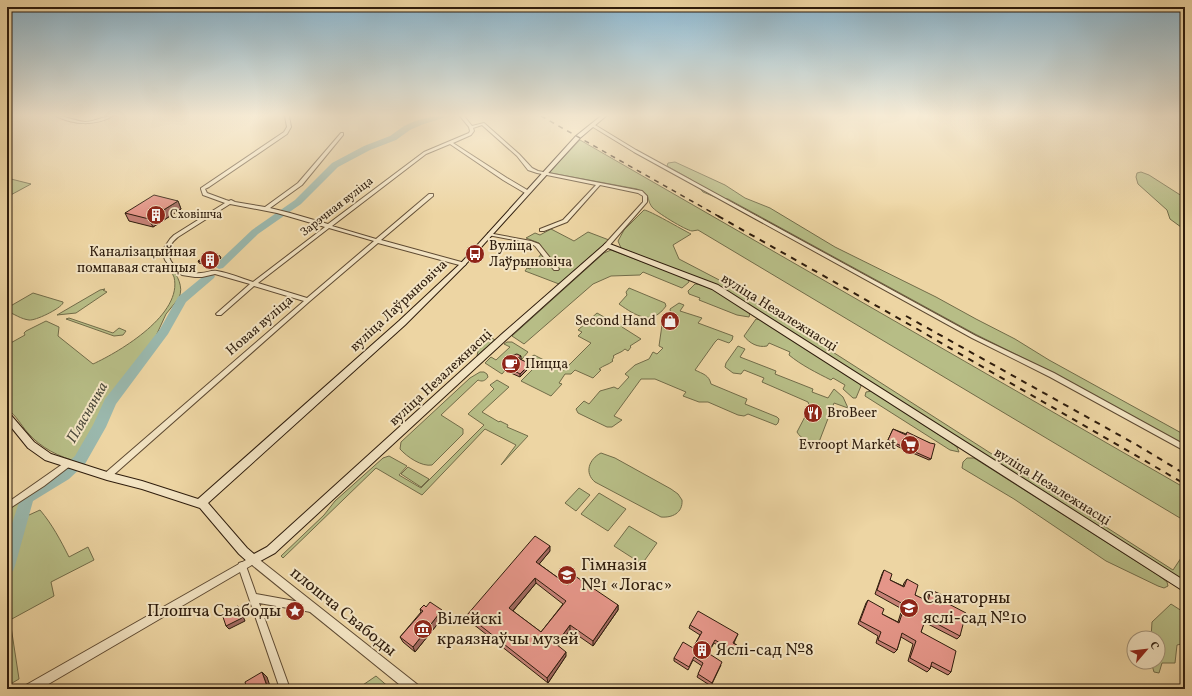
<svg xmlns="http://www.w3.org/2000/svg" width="1192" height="696" font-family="Vollkorn,serif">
  <rect width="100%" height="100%" fill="#edd5a3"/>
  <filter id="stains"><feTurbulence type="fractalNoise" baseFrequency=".005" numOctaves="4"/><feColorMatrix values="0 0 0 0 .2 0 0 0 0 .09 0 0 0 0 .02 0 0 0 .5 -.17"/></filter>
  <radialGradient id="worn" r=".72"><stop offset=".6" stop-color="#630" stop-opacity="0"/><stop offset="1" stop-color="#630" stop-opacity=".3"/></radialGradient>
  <path fill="#b7bd86" stroke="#726c49" d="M580,140l605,348v33l-487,-291c-2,0 -4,1 -6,1 -7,-1 -36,-19 -40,-24 -7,-10 1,-11 -15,-18l-86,-16 -1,-1 2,-3z
    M675,162l50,23 20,13 25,10 65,39 101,50 40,22 39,20 34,21 136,75v11l-138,-76 -72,-36 -247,-135 -13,-2 -12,-5 -11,-12 -25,-14 1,-3z
    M1141,172l8,3 36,23v32l-15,-11 -3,-9 -29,-26 -2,-7 1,-4z
    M7,178l24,6 -24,13z
    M644,210c5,0 39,20 47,24l-18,11 6,14 46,24 448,287 12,-18v31l-469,-298 -95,-37 -3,-7 6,-11z
    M551,229l23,12 14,-9 21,8 -50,44 -34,-13 2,-3 3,1 14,-19 -5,-7 -13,-5 9,-5 5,2z
    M611,250l77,29 1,3 -7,6 -39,-16 -3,3 -29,1 -18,8 -69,60 -12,-8 92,-83z
    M171,266c6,10 13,20 8,32l-13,16 -11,24 2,1 -47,63 -11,25 -19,33 -1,2c-20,-5 -38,-14 -51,-29 -8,-9 -11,-17 -21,-24v-64l18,-10 -1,-2 2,-2 20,-10 13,6 -1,9 35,28c28,-13 90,-50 81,-87 -1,-3 -5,-7 -7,-10z
    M695,284c18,1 40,19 55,29l-1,4 -12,-2 -38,-15 1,-2 -11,-4 -1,-3z
    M629,288l36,15 1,3c-14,20 -30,10 -47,-2l8,-9 -1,-3z
    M105,289l-2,1 4,2 -31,21 -19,2 43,-25z
    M33,293l30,9v1c-3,6 -28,18 -34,17 -8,-1 -15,-6 -22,-9v-3z
    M679,303l5,2 -4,6 22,7 -4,5 35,13 -1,4 -3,3 -11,-4 -3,3 -20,28c8,4 14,5 16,14l36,15 -2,5 32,13 2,2 -1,4 -2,2 -28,-11 -4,2 -6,-1 -30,-13h-9l-16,-6 3,-4 -31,-13h-14l-27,37 8,4 -10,7h-5l-29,-14 -2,-4 8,-8 5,3 11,-13 14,-4 4,2 11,-12 -4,-3 10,-9 14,-6 4,-7 4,2 6,-6 -4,-2 3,-21 9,-10 -1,-6z
    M597,313l18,10 7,2v2l19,12 -11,7 1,1 -3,4 -3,-2c-4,4 -8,4 -12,7l1,1 -2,3 1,1c-5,4 -9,4 -14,8l2,1 -8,8 -18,-8 -4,4h-6l-6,9 3,1 -11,12 -30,-15 13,-13 -10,-6 10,-7 30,15 27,-27 -13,-7 4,-4 -4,-2z
    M69,318l44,15 6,-5 7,3 -3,4 -9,1 -48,-17z
    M756,319l6,1 98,64 1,2 -5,12h-3l-10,-9 2,-4 -12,-7 -2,2c-14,-7 -30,-15 -42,-25l1,-3 -21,-9 -2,3c-9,2 -18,-3 -23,-10z
    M486,334l9,6 -18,16 2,-10z
    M507,342h5l16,10 -6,7 -4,-2 -12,8 1,3 -5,6 -17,-11 6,-6 5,3 14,-13 -6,-3z
    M738,346l7,3 -5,8 36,14 -1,3 38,15 -1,3 16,6 6,-9 9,8 5,11 -14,-5 -15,39 -4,2c-7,-3 -14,-5 -18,-12l13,-25 -2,-5 -46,-20 2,-4 -20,-8 -3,4 -8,-1 -8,-6 1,-4z
    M480,372h4l3,2 1,3c-3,4 -6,5 -10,3l-37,35 22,14v5l-31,31c-10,2 -25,-8 -32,-16l1,-7 69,-64z
    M497,380l12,7 -27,25 17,10 1,-1 8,4 -1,2 21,9 -27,29 15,-20 -31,-16 -63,66 -46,-27 -93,90 -2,-2 43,-41 11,-14 48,-43 6,-2 18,10 -8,9 22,13 63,-63 -16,-11 26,-25 -4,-4z
    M872,391l78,51 7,5 2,5 -9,-2 -85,-54 1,-4z
    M601,453l14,5 56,31 7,5 4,6c1,13 -10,18 -21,17l-66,-35c-11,-9 -6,-23 6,-29z
    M967,458h7l184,117 9,7 1,4 -4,2 -6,-2 -52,-25 -92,-62 -52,-31 1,-6z
    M408,467l21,12 -8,8 -20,-13z
    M64,471h4l-41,26 -3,11 5,7 11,-5c12,14 21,31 29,47l19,-10 6,13 -43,22 3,14 -44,24 9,59 -12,7v-141c4,-13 0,-23 0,-37z
    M579,488l11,7 -14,16 -11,-8z
    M599,493l27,16 -18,22 -27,-17z
    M629,526l28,17 -15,21 -28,-18z
    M1171,604l14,9v33l-4,-2 -4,1 -2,18h-13l-3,10 -5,-1 -3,-10h7v-24h-7l1,-16z
    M376,676l15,13h-34z"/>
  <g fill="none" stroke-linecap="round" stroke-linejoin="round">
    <path fill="#9ab8ad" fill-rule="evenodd" d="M435,116h14l-28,9 -11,5 -14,10 -26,10 -32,17 -37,37 -43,30 -35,34 -4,1 -5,-3 38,-36 43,-30 37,-37 32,-17 26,-10 14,-10 11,-5z
      M210,273l5,3 -1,2 -28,24 -18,32 -52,70 -10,23 -21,37 -16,15 -36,22 -18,65 -2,5 -6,3v-35l15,-46 37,-22 16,-15 18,-31 12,-26 55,-70 18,-32 28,-23z"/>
    <g stroke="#5e4a32" stroke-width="2">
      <path id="minor" d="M56,116c10,0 19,5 29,6 10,0 18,-6 28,-6 -18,10 -39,9 -57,0z
        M285,116h4l2,11 -4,7 -78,53 -4,2 2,4 19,7 3,1 2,-1 4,2 30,5 33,-24 43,-50h2v2l-41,50 -32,23 20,5 38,11 96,-72 45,-19 1,-2 -1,-4 -9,-11h4l8,10 12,-3 35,31 13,14 6,3 104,20 5,5v6l-38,44 -2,1 -3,-2 39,-43v-6l-5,-3 -38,-8 -33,37 -23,9h-4v-2l23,-9 33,-35 -59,-12 -9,-3 -11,-14 -35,-31 -9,3 1,3 -3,4 -18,8 54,35 22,13v2h-4l-22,-13 -53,-36 -24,10 -94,72 44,13 53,-45h4v2l-52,44 84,23 1,1 -1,1 -2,1 -85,-23 -68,58 -200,177 -3,1 -3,-1 -1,-2 1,-2 200,-173 -50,-15 -33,29h-4l-1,-1 1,-1 33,-29 -35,-10 -13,3h-7l-13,-2 -10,-6 -7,-9 -2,-6 1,-6 6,-9 4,-4 51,-32 -22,-8 -2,-6v-1l83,-56 3,-5zM230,204l47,9 48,14 -72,55c-12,-4 -24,-9 -36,-11 -6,-1 -10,2 -16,2 -12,2 -29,-3 -32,-17 -2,-8 3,-14 9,-19zM329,228l45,13 -67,57 -49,-15z
        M593,125h2l41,25 340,186 78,37 131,72v6l-135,-74 -78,-39 -338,-186 -41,-25z
        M488,233l43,8 8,3 20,25 -1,1h-4l-19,-24 -5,-3 -42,-8z
        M67,461l3,1 1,2 -1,2 -26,20 -37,24v-7z
        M242,562l3,1 1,3 10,28 55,10 3,1 1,3 -1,3 -3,1 -52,-9 31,86h-10l-42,-123 1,-3z"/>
    </g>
    <g stroke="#5e4a32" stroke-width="2">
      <path id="tertiary" d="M253,556l3,1 162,128 1,4h-14l-153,-124 -212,124h-15l1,-4z"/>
    </g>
    <g stroke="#2e1c0c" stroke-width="2">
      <path id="secondary" d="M601,116h5l-26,22 -115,127 -60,60 -197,178 39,45 7,6 13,-7 235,-213 103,-90 2,-1 111,42 467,296v11l-473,-303 -104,-41 -100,90 -233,215 -22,12 -4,-2 -10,-9 -39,-46 -58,-19 -35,-9 -62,-20 -17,-12 -21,-26v-9l3,1 24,28 17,12 56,18 35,9 56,18 201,-178 62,-58 115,-127z"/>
    </g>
    <use href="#minor" fill="#f3e4c3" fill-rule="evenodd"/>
    <use href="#tertiary" fill="#f3e4c3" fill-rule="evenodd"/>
    <use href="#secondary" fill="#f3e4c3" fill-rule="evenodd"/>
    <path stroke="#2e1c0c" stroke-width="1.5" stroke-dasharray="5 5" stroke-linecap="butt" d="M541,116l179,101"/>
    <path stroke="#2e1c0c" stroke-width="2" stroke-dasharray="6 6" stroke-linecap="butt" d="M718,216l194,110 273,158
      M906,316l231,129 48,29"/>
  </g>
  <path fill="#c58176" stroke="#2e1c0c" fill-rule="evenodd" d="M178,201l3,8 -28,18 -24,-6 -4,-8z
    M221,258l-13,8 -9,-3 -1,-2z
    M521,356v4l9,4v3l-10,10 -9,-4 -5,-8 -1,-3z
    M893,429l37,14 1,16 -2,1 -42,-18z
    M550,551l-11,13 29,21 50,20v5l-25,36 -23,-16 -12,16 8,10 -18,27 -80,-63 -1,-5zM536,583l27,21 -22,28 -28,-21z
    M884,570l6,10 13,6 1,-3 3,-4 8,16 11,6 3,-8 2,-3 14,12 15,34 -3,3 -33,-17 -3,10 30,40 -3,3 -17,-9 -1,3 -3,3 -19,-11 5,-17 -12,-7 -4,13 -3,3 -18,-10 2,-7 -20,-12 8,-21 2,-3 14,14 16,8 4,-13 -27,-15 7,-20z
    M420,609l24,7 -29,36 -12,-10 -3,-5 21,-25z
    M690,625l48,9 -4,9 4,3 -4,9 -20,-12 -6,11 13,11 -10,21 -14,-9 5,-11 -9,-6 -5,10 -14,-9v-3l19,-10 7,-13 -11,-7z"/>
  <path fill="#a06960" stroke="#2e1c0c" d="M178,201l3,8 -28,18 -4,-8z
    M220,256l1,2 -13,8 -1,-2z
    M530,364v3l-10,10v-3z
    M550,546v5l-14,17v-6z
    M535,578l1,5 -25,30 -2,-5z
    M618,605v5l-25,36v-5z
    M238,606l2,3 5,12 -16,8 -3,-3z
    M442,610l2,6 -29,36 -2,-5z
    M570,625v5l-14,19v-5z
    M566,652v4l-18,27 -1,-5z
    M262,672l5,5 4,12h-3z"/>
  <path fill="#e59689" stroke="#2e1c0c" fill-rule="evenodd" d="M154,195l24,6 -29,18 -24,-6z
    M211,253l9,3 -13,8 -9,-3z
    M517,354l4,2 -3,2 12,6 -10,10 -9,-5 -6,-7 4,-6z
    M893,429l13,6 1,-3 23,11 5,1 -4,15 -43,-19z
    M535,536l15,10 -14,16 32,23 7,-9 43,29 -25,36 -23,-16 -14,19 10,8 -19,26 -80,-63zM535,578l31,23 -25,31 -32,-24z
    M884,570l8,4 -2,6 14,7 3,-8 11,6 -3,10 13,6 3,-11 16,7 -2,5 21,11 -6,23 -34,-18 -5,14 35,19 -5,21 -19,-10 -2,7 -20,-11 6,-17 -14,-8 -5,17 -19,-10 3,-8 -21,-11 8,-21 16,9 -2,5 17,9 6,-18 -28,-15z
    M430,602l12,8 -29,37 -13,-10 23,-26 -3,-2 4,-4 2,2z
    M238,606l4,12 -16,8 -4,-12z
    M698,611l40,23 -5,9 5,3 -3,6 -20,-12 -7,13 14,9 -10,21 -14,-9 5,-11 -9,-6 -5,10 -15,-9 9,-16 10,6 9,-16 -12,-7z
    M262,672l6,17h-21l-2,-7z"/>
  <linearGradient id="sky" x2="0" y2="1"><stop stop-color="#89b6d0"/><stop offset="0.54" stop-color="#f7ecd6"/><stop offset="1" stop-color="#f7ecd6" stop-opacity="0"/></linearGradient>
  <rect width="1192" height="214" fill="url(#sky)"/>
  <defs>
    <g id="building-disc" transform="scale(1)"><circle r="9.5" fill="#8f2418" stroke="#f3e4c3"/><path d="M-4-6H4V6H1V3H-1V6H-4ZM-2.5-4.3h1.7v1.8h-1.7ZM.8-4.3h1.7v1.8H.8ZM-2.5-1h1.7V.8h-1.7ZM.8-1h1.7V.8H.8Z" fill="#fff"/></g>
    <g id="bus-disc" transform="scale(1)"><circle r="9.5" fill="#8f2418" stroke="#f3e4c3"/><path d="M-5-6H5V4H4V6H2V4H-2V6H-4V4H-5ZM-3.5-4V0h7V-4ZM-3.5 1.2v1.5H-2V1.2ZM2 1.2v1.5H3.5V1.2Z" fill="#fff"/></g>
    <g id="shop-disc" transform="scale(1)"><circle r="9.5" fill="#8f2418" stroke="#f3e4c3"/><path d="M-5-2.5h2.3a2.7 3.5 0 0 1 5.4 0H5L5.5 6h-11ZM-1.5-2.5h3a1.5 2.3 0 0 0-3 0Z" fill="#fff"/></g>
    <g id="cafe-disc" transform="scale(1)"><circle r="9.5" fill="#8f2418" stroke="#f3e4c3"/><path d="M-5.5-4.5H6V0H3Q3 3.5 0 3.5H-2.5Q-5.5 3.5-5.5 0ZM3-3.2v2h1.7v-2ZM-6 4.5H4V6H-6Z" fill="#fff"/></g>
    <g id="restaurant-disc" transform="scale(1)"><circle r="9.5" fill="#8f2418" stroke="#f3e4c3"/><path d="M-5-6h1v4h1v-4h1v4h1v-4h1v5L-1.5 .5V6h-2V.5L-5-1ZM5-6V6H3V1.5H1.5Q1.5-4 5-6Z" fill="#fff"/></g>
    <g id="supermarket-disc" transform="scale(1)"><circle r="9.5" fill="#8f2418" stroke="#f3e4c3"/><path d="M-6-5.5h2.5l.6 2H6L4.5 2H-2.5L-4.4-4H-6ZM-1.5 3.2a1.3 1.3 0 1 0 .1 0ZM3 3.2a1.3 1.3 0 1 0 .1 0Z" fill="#fff"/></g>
    <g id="school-disc" transform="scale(1)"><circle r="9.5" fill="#8f2418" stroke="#f3e4c3"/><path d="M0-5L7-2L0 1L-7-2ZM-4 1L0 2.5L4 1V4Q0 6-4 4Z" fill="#fff"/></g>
    <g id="sight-disc" transform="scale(1)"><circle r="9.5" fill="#8f2418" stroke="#f3e4c3"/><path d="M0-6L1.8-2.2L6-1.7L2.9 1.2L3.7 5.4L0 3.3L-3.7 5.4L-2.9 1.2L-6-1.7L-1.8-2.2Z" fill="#fff"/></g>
    <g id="museum-disc" transform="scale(1)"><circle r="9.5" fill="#8f2418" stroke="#f3e4c3"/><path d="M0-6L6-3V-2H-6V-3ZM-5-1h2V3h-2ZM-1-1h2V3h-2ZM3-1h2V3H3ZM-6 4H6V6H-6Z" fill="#fff"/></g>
  </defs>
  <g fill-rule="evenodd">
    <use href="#building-disc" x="156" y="215"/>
    <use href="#bus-disc" x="475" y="254"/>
    <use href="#building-disc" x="210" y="260"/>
    <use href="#shop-disc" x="670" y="321"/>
    <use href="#cafe-disc" x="511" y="364"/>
    <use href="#restaurant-disc" x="813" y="413"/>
    <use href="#supermarket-disc" x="910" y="445"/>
    <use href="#school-disc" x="567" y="575"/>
    <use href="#school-disc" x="909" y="608"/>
    <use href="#sight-disc" x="295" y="611"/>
    <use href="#museum-disc" x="423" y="629"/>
    <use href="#building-disc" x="702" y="650"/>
  </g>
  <g text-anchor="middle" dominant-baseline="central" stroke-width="4" stroke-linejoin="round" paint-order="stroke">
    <g font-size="12" fill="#2e1c0c" stroke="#f3e4c3">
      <text transform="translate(337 207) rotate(-38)">Зарэчная вуліца</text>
    </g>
    <g font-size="12" fill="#2e1c0c" stroke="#f3e4c3" text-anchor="start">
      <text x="170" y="215">Сховішча</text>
    </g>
    <g font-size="14" fill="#2e1c0c" stroke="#f3e4c3" text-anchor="start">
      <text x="489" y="246">Вуліца<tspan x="489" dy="16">Лаўрыновіча</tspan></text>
      <text x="196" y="252" text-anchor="end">Каналізацыйная<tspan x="196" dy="16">помпавая станцыя</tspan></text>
      <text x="656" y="321" text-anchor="end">Second Hand</text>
      <text x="525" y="364">Пицца</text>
      <text x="827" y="413">BroBeer</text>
      <text x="896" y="445" text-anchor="end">Evroopt Market</text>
    </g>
    <g font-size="14" fill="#2e1c0c" stroke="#f3e4c3">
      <text transform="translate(399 306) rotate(-43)">вуліца Лаўрыновіча</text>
      <text transform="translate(779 313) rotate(32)">вуліца Незалежнасці</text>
      <text transform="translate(260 326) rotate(-41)">Новая вуліца</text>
      <text transform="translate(441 378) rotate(-43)">вуліца Незалежнасці</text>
      <text transform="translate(1052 487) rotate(32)">вуліца Незалежнасці</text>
    </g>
    <g font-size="15" font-style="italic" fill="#4e4b3c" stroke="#f3e4c3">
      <text transform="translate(88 413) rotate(-60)">Пляснянка</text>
    </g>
    <g font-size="17" fill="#2e1c0c" stroke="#f3e4c3" text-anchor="start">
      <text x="581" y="565">Гімназія<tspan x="581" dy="20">№1 «Логас»</tspan></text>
      <text x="923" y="598">Санаторны<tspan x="923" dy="20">яслі-сад №10</tspan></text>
      <text x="281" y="611" text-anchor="end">Плошча Свабоды</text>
      <text x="437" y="619">Вілейскі<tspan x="437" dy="20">краязнаўчы музей</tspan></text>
      <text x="716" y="650">Яслі-сад №8</text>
    </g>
    <g font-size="17" fill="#2e1c0c" stroke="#f3e4c3">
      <text transform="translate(343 612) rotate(39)">плошча Свабоды</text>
    </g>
  </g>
  <rect width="1192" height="696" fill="none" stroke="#edd5a3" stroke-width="24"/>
  <rect x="8" y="8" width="1176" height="680" fill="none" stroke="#2e1c0c" stroke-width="2"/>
  <rect x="12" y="12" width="1168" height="672" fill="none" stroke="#2e1c0c"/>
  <g transform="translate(1146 650) rotate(62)"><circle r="19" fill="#f3e4c3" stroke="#a4947a"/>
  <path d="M0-3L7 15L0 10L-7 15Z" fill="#8f2418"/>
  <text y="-6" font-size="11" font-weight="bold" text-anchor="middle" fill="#2e1c0c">С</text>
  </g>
  <rect width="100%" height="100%" filter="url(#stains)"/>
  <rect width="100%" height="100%" fill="url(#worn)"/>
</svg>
